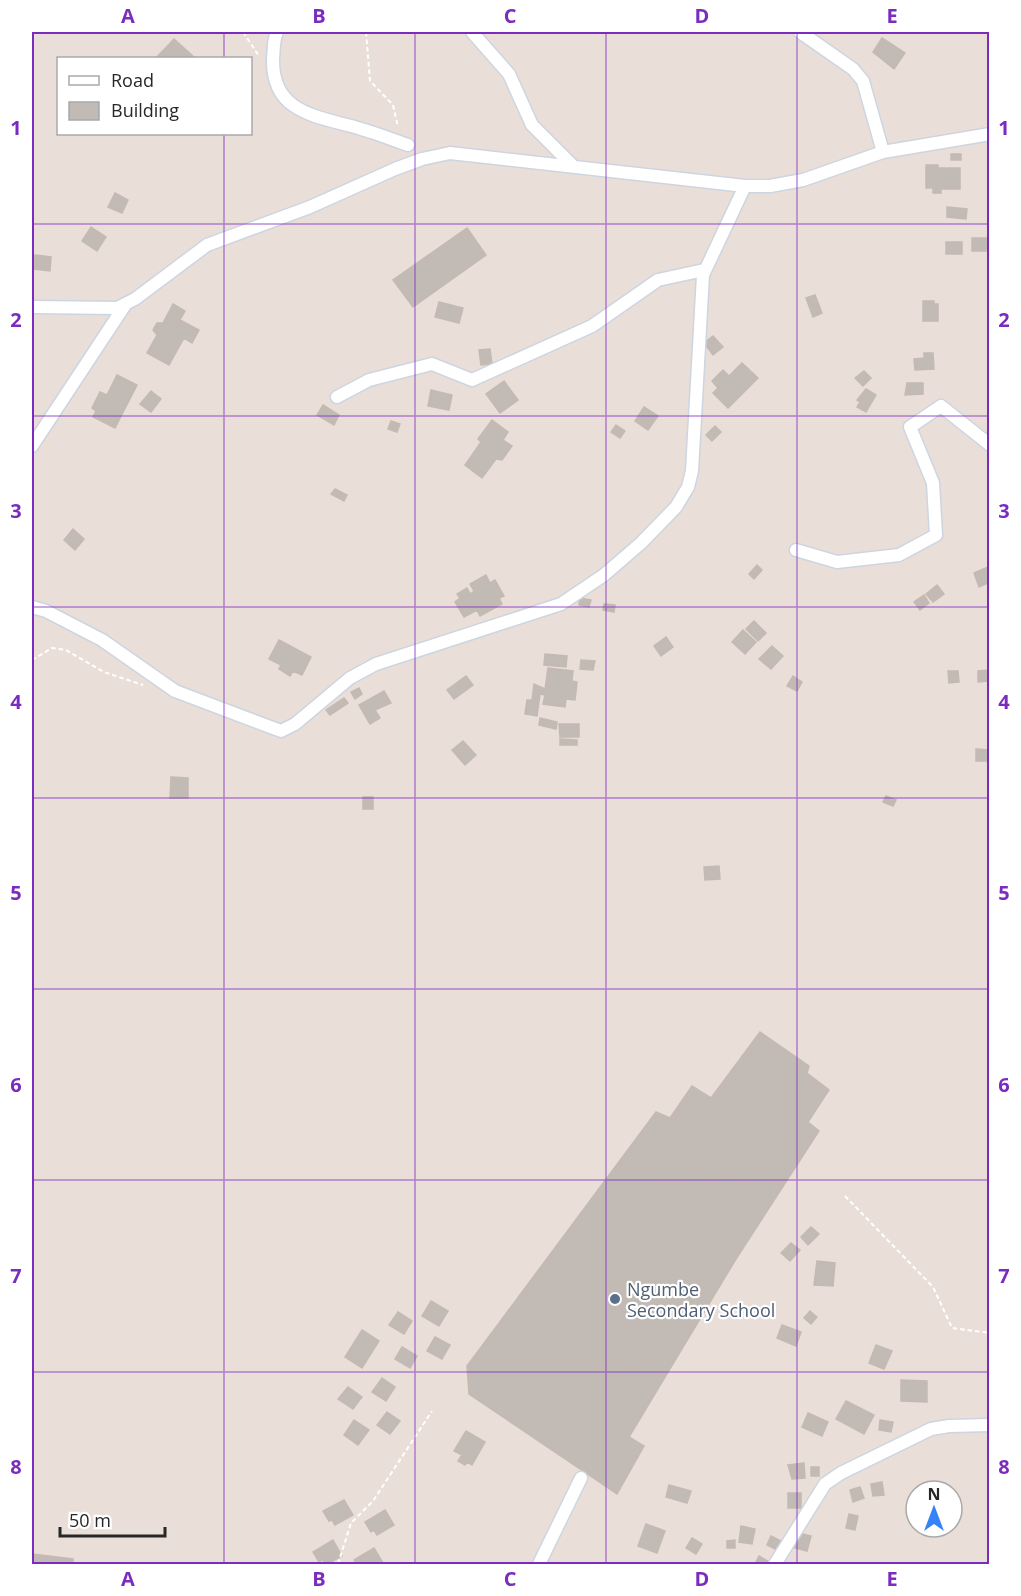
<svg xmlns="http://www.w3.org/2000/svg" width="1021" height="1596" font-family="'Open Sans',sans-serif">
  <rect width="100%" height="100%" fill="#eaded8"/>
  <path fill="#c2bab4" stroke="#c5bab2" stroke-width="1.5" d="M882,38l23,15 -11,16 -21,-17z
    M174,39l21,19h-39z
    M951,154h10v6h-10z
    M926,165h12v3h22v21h-19v4h-8v-5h-7z
    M115,193l13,7 -6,13 -14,-6z
    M947,207l20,2 -1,10 -19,-2z
    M91,227l15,10 -9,14 -15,-10z
    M467,228l19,27 -73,52 -20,-27z
    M972,238h15l-1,13h-14z
    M946,242h16v12h-16z
    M35,255l16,2 -1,14 -16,-2z
    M815,295l7,18 -9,4 -7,-19z
    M923,301h11v3h4v17h-15z
    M439,302l24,6 -4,15 -24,-6z
    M173,304l12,7 -5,9 19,10 -7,13 -8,-5 -15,27 -22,-12 10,-18 -4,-5 4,-7h6z
    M713,336l10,11 -10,8 -9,-12z
    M490,349l2,15 -11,1 -2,-15z
    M924,353h9l1,16 -19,1 -1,-11 10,-1z
    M742,363l16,15 -30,30 -15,-15 5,-5 -6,-7 11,-11 6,6z
    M864,371l7,7 -8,8 -8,-8z
    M117,375l20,10 -22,43 -22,-11 3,-6 -4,-3 8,-16 7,3z
    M504,381l14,19 -18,13 -14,-19z
    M907,383h16v11l-18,1z
    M866,389l10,6 -10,17 -9,-5 3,-5 -3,-2z
    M431,390l21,5 -3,15 -21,-4z
    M151,391l10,8 -10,13 -11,-8z
    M323,405l16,10 -5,10 -17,-10z
    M644,407l14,9 -10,14 -13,-9z
    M492,420l16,12 -5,8 9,6 -10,14 -6,-1 -14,19 -17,-13 16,-23 -3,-3z
    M391,421l9,3 -3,8 -9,-3z
    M616,425l9,6 -5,7 -9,-6z
    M715,426l6,6 -9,9 -6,-6z
    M335,489l12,6 -3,6 -13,-7z
    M73,529l11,10 -9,11 -11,-10z
    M757,565l5,5 -8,9 -5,-5z
    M988,567l2,15 -11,5 -5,-14z
    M486,575l4,8 5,-3 9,16 -5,2 3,6 -22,12 -3,-6 -13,7 -9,-15 5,-4 -3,-4 10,-6 3,6 4,-3 -4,-7z
    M937,585l7,9 -11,8 -7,-8z
    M924,595l5,8 -9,7 -6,-8z
    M580,598l11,2 -2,7 -10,-2z
    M604,604l11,1 -1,7 -11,-2z
    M754,621l12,12 -8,8 -12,-12z
    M743,630l13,12 -11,12 -13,-12z
    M666,637l7,10 -12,9 -7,-10z
    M279,640l32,17 -9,18 -9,-4 -3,5 -11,-7 2,-4 -12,-6z
    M772,646l11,10 -12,13 -12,-10z
    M545,654l22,2 -1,11 -22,-2z
    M581,660l14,1 -2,9 -13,-1z
    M548,668l25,3 -1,10 5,1 -2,18 -9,-1 -1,8 -22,-3 2,-9 -5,-1 -3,22 -12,-2 2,-14h5l2,-16 11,5z
    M988,670v11l-10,1v-11z
    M948,671h10l1,11 -10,1z
    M466,676l7,9 -19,14 -7,-9z
    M793,676l9,6 -5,9 -10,-5z
    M359,688l3,6 -7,5 -4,-7z
    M384,691l7,12 -16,7 5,8 -10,6 -11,-19z
    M344,698l4,5 -18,12 -4,-5z
    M540,718l17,4 -1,7 -17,-4z
    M559,724h20v13h-19z
    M560,739l17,1v5h-17z
    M463,741l13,14 -11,10 -13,-15z
    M976,749l13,1 -1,11h-12z
    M171,777l17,1v20h-18z
    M886,796l10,4 -3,6 -10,-4z
    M363,797h10v12h-10z
    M719,866l1,13 -15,1 -1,-13z
    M760,1032l49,34 -2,7 22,17 -21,32 11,9 -83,128 -107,178 15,9 -27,48 -148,-100 -2,-28 189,-254 14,6 22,-32 19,12z
    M761,1040l14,9 -47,65 -13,-9z
    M772,1067l12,9 -36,53 -13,-9z
    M810,1077l10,9 -3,4 -10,-9z
    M692,1095l16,11 -5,8 -4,-3 -10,14 3,2 -6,9 -15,-11z
    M775,1110l13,8 -37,52 -12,-9z
    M795,1125l13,9 -36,52 -13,-9z
    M691,1144l11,8 -38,51 -11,-9z
    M710,1158l12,9 -37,51 -12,-9z
    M733,1172l11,8 -38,52 -11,-8z
    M631,1186l20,14 -22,30 -20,-14z
    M753,1186l13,9 -39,55 -12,-9z
    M811,1227l8,7 -11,11 -7,-8z
    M628,1233l13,10 -39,52 -13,-10z
    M689,1234l12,9 -39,55 -12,-9z
    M791,1243l9,7 -10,11 -9,-8z
    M648,1248l12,8 -38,52 -12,-8z
    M710,1248l13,10 -40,53 -13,-9z
    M817,1261l18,2 -2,23 -19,-1z
    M544,1276l6,3 -6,9 -6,-4z
    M529,1297l7,4 -7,9 -6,-4z
    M431,1301l17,10 -9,15 -17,-10z
    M570,1309l54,36 18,-27 17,11 -29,44 -21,-14 -23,35 16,10 -28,42 -13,-8 19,-30 -53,-35z
    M810,1311l7,6 -6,7 -7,-6z
    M398,1312l14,9 -8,13 -15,-9z
    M782,1325l19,7 -5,14 -19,-8z
    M362,1330l17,11 -17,27 -17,-11z
    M435,1337l15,8 -8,14 -15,-8z
    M876,1345l16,6 -8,18 -15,-6z
    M402,1347l15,9 -7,12 -15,-9z
    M382,1378l13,9 -9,14 -14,-9z
    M901,1380l26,1v21l-26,-1z
    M514,1385l14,8 -10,20 -15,-7z
    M348,1387l14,10 -9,12 -15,-10z
    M846,1401l28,14 -10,19 -28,-15z
    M387,1412l13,9 -10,13 -13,-9z
    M808,1413l20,9 -6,14 -20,-9z
    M354,1420l15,10 -11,15 -14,-10z
    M880,1420l13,2 -2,10 -12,-2z
    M466,1431l19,11 -13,23 -5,-3 -2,3 -7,-4 4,-6 -8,-4z
    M804,1463l1,15 -13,1 -4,-14z
    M811,1467h8v9h-8z
    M882,1482l2,13 -11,1 -2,-12z
    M669,1485l22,6 -4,12 -21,-6z
    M860,1487l4,11 -11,4 -3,-12z
    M788,1493h13v15h-13z
    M344,1500l9,15 -18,10 -3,-5 -3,1 -6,-10z
    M385,1510l9,15 -17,10 -3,-5 -3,2 -6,-10z
    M849,1514l9,2 -3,14 -9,-2z
    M646,1524l19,7 -8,22 -19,-7z
    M741,1526l14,3 -3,15 -13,-2z
    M799,1533l12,3 -4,15 -12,-3z
    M771,1536l10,5 -4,9 -10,-5z
    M692,1538l10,6 -6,10 -10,-6z
    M333,1540l9,16 -15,8 -5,-4 -3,2 -6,-10z
    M735,1540v8h-8v-7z
    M374,1548l9,15 -26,1 -3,-4z
    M32,1554l41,5v5h-41z
    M759,1556l10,6 -2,2h-12z"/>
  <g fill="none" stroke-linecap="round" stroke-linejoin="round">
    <g stroke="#cdd5e0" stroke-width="15">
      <path id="minor" d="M277,32c-4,9 -3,17 -4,27 -1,49 35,56 74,66 21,5 41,13 61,20
        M472,32l37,42 23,51 41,41
        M800,32l53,37 10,12 20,71
        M32,307l85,1 18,-9 72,-54 103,-38 85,-38 27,-10 28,-6 295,33h25l33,-6 80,-28 107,-18
        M337,397l32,-17 63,-16 40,16 120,-54 66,-46 46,-10
        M32,446l93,-141
        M796,550l41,12 62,-7 37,-20 -3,-52 -23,-56 31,-21 49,39
        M32,607l14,4 56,29 73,51 106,40 14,-7 55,-46 26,-14 185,-60 43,-29 37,-32 35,-36 12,-20 4,-16 11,-196 42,-89
        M539,1564l42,-86
        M775,1564l50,-80 16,-11 90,-44 18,-3 41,-1"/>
    </g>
    <path stroke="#fff" stroke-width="2" stroke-dasharray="4.5 3" stroke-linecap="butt" d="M243,32l16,24
      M366,32l4,49 23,24 5,22
      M32,660l20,-12 14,2 38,22 39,13
      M845,1196l88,91 19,41 38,5
      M338,1564l13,-41 22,-22 59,-90"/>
    <use href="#minor" stroke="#fff" stroke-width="12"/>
  </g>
  <path fill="none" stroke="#7b2cbf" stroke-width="1.5" stroke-opacity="0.55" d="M224,32v26M415,32v1532M606,32v1532M797,32v1532M224,134v1430M32,224h958M32,416h958M32,607h958M32,798h958M32,989h958M32,1180h958M32,1372h958"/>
  <circle fill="#5c6f8a" stroke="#fff" stroke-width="2" cx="615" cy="1299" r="6"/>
  <g text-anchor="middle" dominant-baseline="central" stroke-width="4.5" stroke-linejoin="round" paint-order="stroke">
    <g font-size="18" fill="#4e5e75" stroke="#fff" text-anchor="start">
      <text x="627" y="1289">Ngumbe<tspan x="627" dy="21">Secondary School</tspan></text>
    </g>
  </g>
  <rect width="1021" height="1596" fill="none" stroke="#ffffff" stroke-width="66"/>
  <rect x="57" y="57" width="195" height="78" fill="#ffffff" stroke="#a9a9a9" stroke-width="1.5"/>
  <rect x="69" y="76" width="30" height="9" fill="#ffffff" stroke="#a9a9a9" stroke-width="1.5"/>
  <text x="111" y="87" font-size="18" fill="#272727">Road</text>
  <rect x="69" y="102" width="30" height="18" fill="#c2bab4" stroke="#a9a9a9" stroke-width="1.5"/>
  <text x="111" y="117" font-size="18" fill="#272727">Building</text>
  <g transform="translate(934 1509)"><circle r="28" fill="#ffffff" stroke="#a9a9a9" stroke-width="1.5"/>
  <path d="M0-4.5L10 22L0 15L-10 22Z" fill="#3683f9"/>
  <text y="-9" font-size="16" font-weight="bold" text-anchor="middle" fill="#272727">N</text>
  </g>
  <path d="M60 1527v9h105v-9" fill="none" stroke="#272727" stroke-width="3"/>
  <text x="69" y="1527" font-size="18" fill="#272727" stroke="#ffffff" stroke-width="4.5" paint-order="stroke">50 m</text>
  <rect x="33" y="33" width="955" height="1530" fill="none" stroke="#7b2cbf" stroke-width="2"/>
  <g font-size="20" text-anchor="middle" font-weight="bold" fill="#7b2cbf">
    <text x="128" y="23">A</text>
    <text x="319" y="23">B</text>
    <text x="510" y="23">C</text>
    <text x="702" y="23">D</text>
    <text x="892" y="23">E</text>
    <text x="16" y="135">1</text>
    <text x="1004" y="135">1</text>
    <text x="16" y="327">2</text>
    <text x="1004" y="327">2</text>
    <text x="16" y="518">3</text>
    <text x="1004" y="518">3</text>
    <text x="16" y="709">4</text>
    <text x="1004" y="709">4</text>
    <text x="16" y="900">5</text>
    <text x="1004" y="900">5</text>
    <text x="16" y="1092">6</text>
    <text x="1004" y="1092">6</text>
    <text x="16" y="1283">7</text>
    <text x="1004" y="1283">7</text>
    <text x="16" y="1474">8</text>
    <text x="1004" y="1474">8</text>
    <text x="128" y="1586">A</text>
    <text x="319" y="1586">B</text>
    <text x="510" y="1586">C</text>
    <text x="702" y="1586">D</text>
    <text x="892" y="1586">E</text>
  </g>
</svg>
